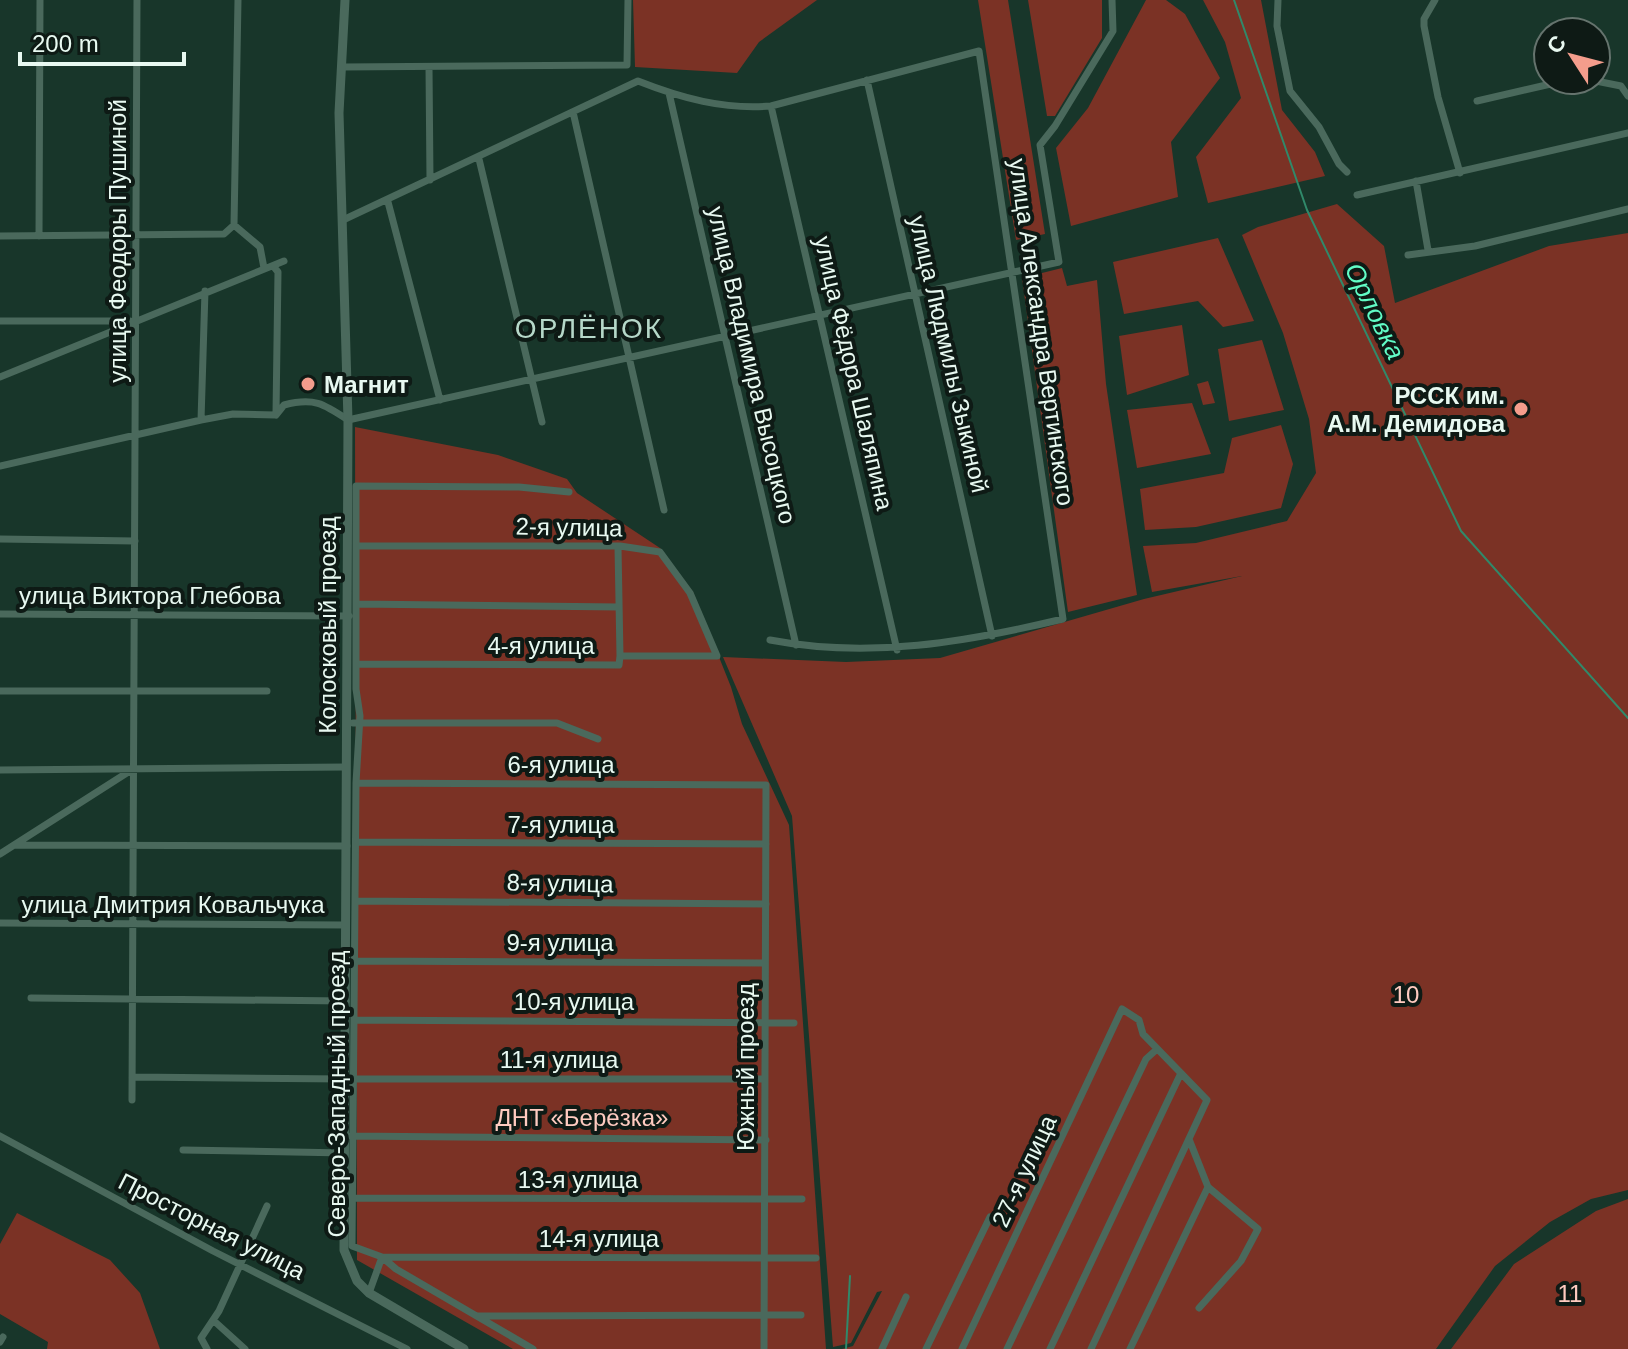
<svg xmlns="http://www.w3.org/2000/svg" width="1628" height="1349" font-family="Arial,sans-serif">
  <rect width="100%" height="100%" fill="#18362a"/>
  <path fill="#7b3225" d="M633,0h184l-58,42 -22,31 -102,-6z
    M978,0h30l37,234 -29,6z
    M1028,0h74v38l-47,78h-8z
    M1146,0h20l19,14 35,64 -49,64 7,55 -107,29 -15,-78 32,-40z
    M1203,0h58l21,110 33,42 10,24 -117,27 -12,-46 45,-59 -16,-56z
    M1337,204l47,42 11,57 154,-57 79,-13v957l-37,9 -41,23 -55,44 -59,83h-594l11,-3 29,-55 -5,1 -26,51 -18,4 -41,-531 -69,-159 123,5 94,-4 204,-59 98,-23 -90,16 -9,-46 53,-3 91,-22 29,-48 -7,-54 -26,-86 -41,-98 16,-8z
    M1218,238l36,83 -31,6 -25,-26 -74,13 -11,-52z
    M1062,268l5,18 30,-6 9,104 31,211 -69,17 -46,-334z
    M1182,325l7,50 -62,20 -8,-59z
    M1262,340l22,70 -55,11 -11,-72z
    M1208,381l7,22 -12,2 -6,-21z
    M1192,403l19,51 -74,14 -10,-58z
    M1281,425l12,39 -12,44 -85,19 -51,3 -5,-41 84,-16 8,-35z
    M355,427l143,28 69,24 10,14 83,55 33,44 38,95 11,37 47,101 37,524h-313l-156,-89z
    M1628,1199v150h-177l63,-85 82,-53z
    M17,1213l93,47 30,33 20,56h-113l1,-7 -48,-28v-70z"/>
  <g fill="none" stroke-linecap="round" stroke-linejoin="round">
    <path stroke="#30896a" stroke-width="2" d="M1234,0l73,210 154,321 167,187
      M846,1349l4,-73"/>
    <path stroke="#4a695c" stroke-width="7" d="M1278,0l-1,26 13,65 29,36 20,37 8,8
      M1435,0l-11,19v7l14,71 22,76
      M343,67l284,-2 1,-65
      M429,67l1,113
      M867,80l125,556
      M1591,80l30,6 7,10
      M669,93l127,552
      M1477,101l91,-21
      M771,106l126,544
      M573,112l91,398
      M479,159l63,263
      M1416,181l12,69
      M1357,195l271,-62
      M388,202l52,198
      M343,220l295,-139c43,17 86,29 133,25l208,-55 84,568c-97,23 -193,40 -293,21
      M234,225l4,-225
      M0,236l224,-2 10,-9 26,22 4,21
      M39,236l1,-236
      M1408,255l67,-9 153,-37
      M274,267l4,5 -2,141
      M0,321h130
      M0,377l284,-116
      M276,415l8,-10c30,-8 40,-1 64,15l711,-158 -19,-117 15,-19 58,-95 -1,-31
      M201,420l4,-129
      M0,466l201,-46 32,-6 43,1
      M0,539l135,2
      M618,547l2,109
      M357,604l262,3
      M0,614l349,2
      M357,664l262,1 1,-9h97l-27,-63 -30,-41 -40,-6h-263
      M0,691h267
      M353,723h204l41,16
      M0,770l346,-3
      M356,783l410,2 -2,564
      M356,842l410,2
      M15,845l332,1
      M0,854l133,-85
      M355,901l411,3
      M0,923l346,2
      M355,961l410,2
      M31,998l315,3
      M354,1020l440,3
      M132,1077l213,2
      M354,1079h411
      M132,1100l5,-1100
      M0,1136l213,115 194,98
      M351,1136l415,4
      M1189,1139l19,48 50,42 -17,32 -42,47
      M183,1150l162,3
      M354,1198l448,1
      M369,1293l13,-36 434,1
      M478,1316l323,-1
      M213,1320l32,29
      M0,1342l3,-5
      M207,1349l-6,-11 18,-27 48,-105
      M533,1349l-137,-80 -14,-12 -30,-11 4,-463 4,-67 -4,-27v-203l163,1 50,5
      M882,1349l24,-52
      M926,1349l64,-132
      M962,1349l160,-340 17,11 4,14 64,66 -116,249
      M1007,1349l139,-290 10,-9
      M1050,1349l131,-276
      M1130,1349l78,-162"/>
    <path stroke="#4a695c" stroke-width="9" d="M345,0l-6,113 9,307 -4,830 13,31 12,12 95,56"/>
  </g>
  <g fill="#f49d8c" stroke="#0e1a15" stroke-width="3">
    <circle cx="308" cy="384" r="8"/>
    <circle cx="1521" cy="409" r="8"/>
  </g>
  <g text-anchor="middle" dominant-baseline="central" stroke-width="8" stroke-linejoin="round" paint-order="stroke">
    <g font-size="24" fill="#e8f9f1" stroke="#0e1a15">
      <text transform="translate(117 241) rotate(-90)">улица Феодоры Пушиной</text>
      <text transform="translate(1042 332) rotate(82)">улица Александра Вертинского</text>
      <text transform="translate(949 354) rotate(77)">улица Людмилы Зыкиной</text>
      <text transform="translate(752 365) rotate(77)">улица Владимира Высоцкого</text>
      <text transform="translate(854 373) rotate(77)">улица Фёдора Шаляпина</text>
      <text transform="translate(569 527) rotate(1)">2-я улица</text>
      <text x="150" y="595">улица Виктора Глебова</text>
      <text transform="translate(327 625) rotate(-90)">Колосковый проезд</text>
      <text x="541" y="645">4-я улица</text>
      <text x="561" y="764">6-я улица</text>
      <text x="561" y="824">7-я улица</text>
      <text transform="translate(560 883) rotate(1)">8-я улица</text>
      <text x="173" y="904">улица Дмитрия Ковальчука</text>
      <text x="560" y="942">9-я улица</text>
      <text x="574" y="1001">10-я улица</text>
      <text x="559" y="1059">11-я улица</text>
      <text transform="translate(745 1067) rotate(-90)">Южный проезд</text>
      <text transform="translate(336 1094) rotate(-90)">Северо-Западный проезд</text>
      <text transform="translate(1024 1171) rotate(-65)">27-я улица</text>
      <text x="578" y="1179">13-я улица</text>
      <text transform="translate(212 1226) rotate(27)">Просторная улица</text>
      <text x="599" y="1238">14-я улица</text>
    </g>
    <g font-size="24" font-weight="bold" fill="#e8f9f1" stroke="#0e1a15" text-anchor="start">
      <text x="324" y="384">Магнит</text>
      <text x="1505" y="395" text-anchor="end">РССК им.<tspan x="1505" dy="28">А.М. Демидова</tspan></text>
    </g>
    <g font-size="24" fill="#ffcbc0" stroke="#0e1a15">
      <text x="1406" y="994">10</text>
      <text x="582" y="1117">ДНТ «Берёзка»</text>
      <text x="1570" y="1293">11</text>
    </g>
    <g font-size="26" font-style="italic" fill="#61fcc6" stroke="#0e1a15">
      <text transform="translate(1375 311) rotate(64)">Орловка</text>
    </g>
    <g font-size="28" letter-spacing="2" fill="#b6d8c9" stroke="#0e1a15">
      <text x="589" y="328">ОРЛЁНОК</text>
    </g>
  </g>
  <g transform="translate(1572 56) rotate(306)"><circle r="38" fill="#0e1a15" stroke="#65736d" stroke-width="2"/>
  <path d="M0-6L14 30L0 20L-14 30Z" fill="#f49d8c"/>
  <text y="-12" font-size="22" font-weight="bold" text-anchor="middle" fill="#e8f9f1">С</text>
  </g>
  <path d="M20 52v12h164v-12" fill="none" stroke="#e8f9f1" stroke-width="4"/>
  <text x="32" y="52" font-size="24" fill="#e8f9f1" stroke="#0e1a15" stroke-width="6" paint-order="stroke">200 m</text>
</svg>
